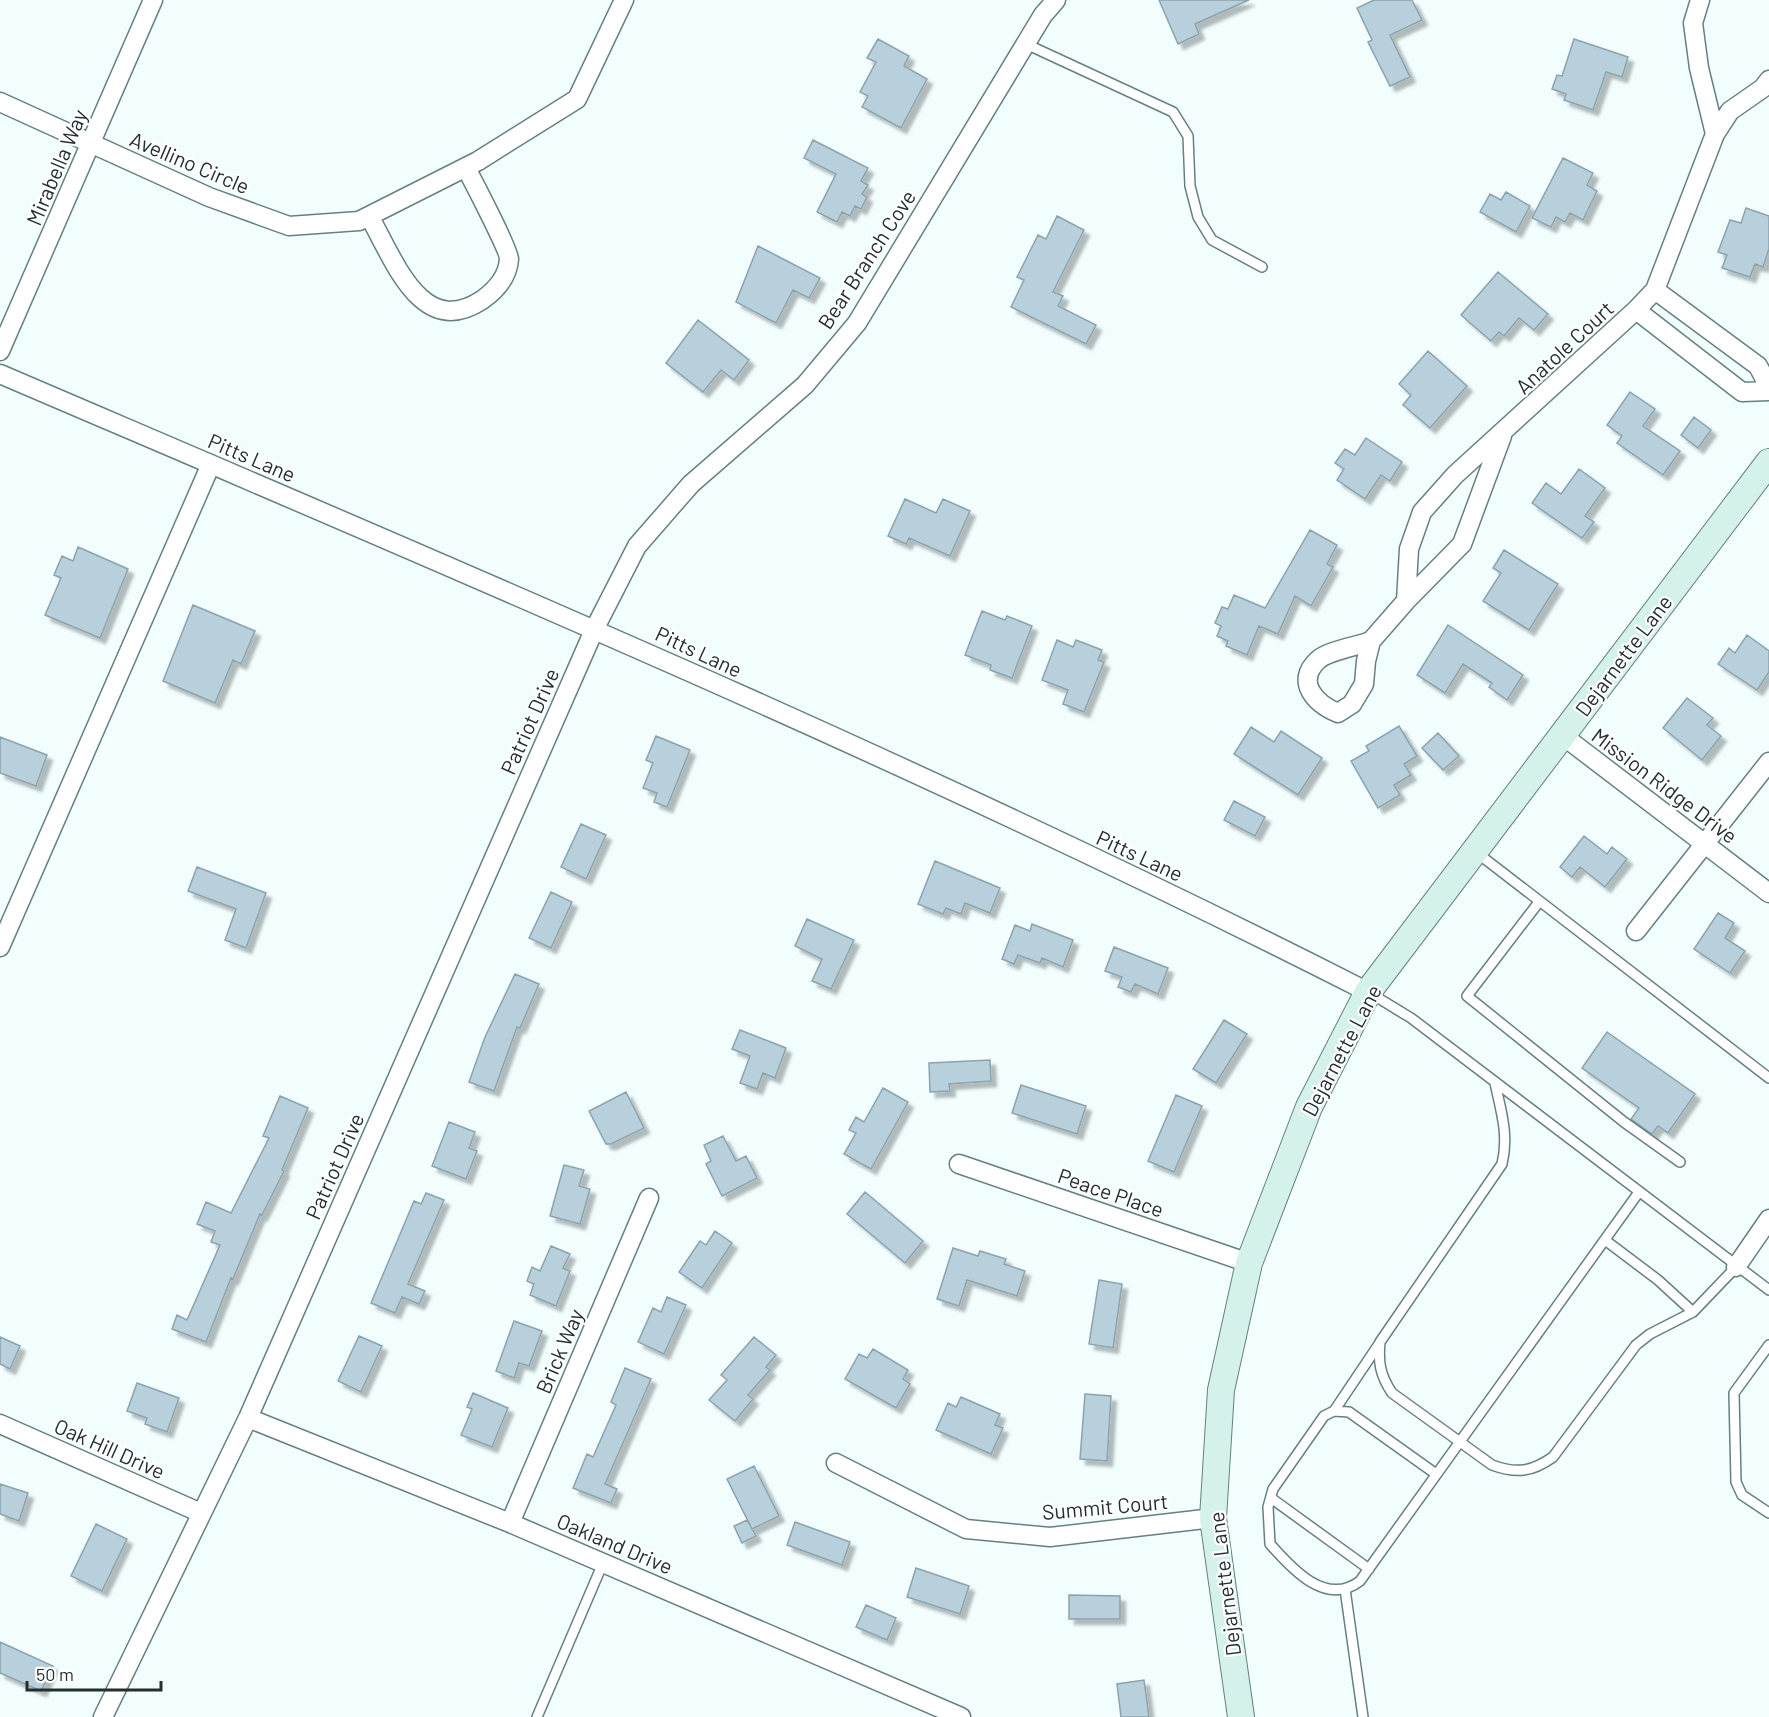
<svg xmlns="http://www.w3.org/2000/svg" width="1769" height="1717" font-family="Barlow,sans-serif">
  <defs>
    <filter id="shadow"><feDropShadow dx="5.5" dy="5.5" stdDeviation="1.5" flood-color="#0004"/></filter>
  </defs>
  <rect width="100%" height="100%" fill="#f2fefe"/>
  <path fill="#b7d0db" stroke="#8ba3ad" stroke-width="1.5" filter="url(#shadow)" d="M1159,0h90l-54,24 4,10 -21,10z
    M1374,0h38l10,20 -32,15 20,42 -20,9 -22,-44 4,-2 -15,-32z
    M878,39l31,17 -5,10 23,13 -26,49 -39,-21 6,-11 -8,-4 16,-30 -9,-4z
    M1574,39l54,18 -6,20 -16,-5 -13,38 -29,-10 2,-6 -14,-5 5,-14 5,1z
    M813,140l55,28 -7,13 7,4 -6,9 5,3 -6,12 -6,-3 -5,10 -8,-4 -5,10 -20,-10 19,-38 -32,-16z
    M1563,158l30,15 -6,12 10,6 -14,29 -13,-7 -5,9 -9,-5 -5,10 -19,-9z
    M1506,192l24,14 -14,26 -36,-20 10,-18 11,6z
    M1746,208l23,8v33l-6,18 -8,-3 -5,13 -28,-9 5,-13 -9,-3 12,-32 11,3z
    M1057,216l27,14 -31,62 10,4 -5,10 38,19 -10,19 -75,-37 13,-27 -7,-3 21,-42 8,4z
    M758,246l62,32 -11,20 -16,-8 -17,33 -40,-21z
    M1498,272l50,42 -14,16 -15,-12 -15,18 -5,-4 -8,9 -30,-26z
    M698,320l51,40 -15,20 -13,-10 -18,22 -37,-29z
    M1428,351l39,35 -37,42 -27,-23 8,-10 -12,-11z
    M1630,392l25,17 -12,17 37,25 -17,24 -46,-32 5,-7 -15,-11z
    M1694,417l17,13 -13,18 -17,-13z
    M1366,438l36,24 -12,19 -9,-6 -16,24 -28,-19 7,-11 -9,-6 10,-14 10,6z
    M1579,469l26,19 -20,28 9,6 -12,16 -50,-35 14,-20 15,11z
    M905,499l31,14 7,-14 27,12 -20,45 -41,-18 -3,6 -18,-8z
    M1310,530l27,15 -10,19 6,3 -22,39 -16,-10 -17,38 -19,-8 -12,29 -21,-9 2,-5 -11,-5 4,-10 -6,-3 7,-16 6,2 6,-14 31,13z
    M78,547l50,22 -28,69 -55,-23 16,-37 -7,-3 8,-19 11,5z
    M1504,550l54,34 -29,46 -46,-29 18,-28 -8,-5z
    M193,605l62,26 -14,33 -8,-4 -18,43 -52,-22z
    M982,611l23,9 2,-4 25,10 -20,52 -22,-8 1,-5 -26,-10z
    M1448,625l75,50 -16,25 -18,-13 3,-4 -29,-19 -18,29 -28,-18z
    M1747,635l22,16v21l-12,18 -39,-26 11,-16 6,5z
    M1057,640l16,7 3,-7 26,10 -4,10 6,2 -20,50 -21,-8 5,-14 -26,-10z
    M1687,698l26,20 -6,7 14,11 -19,24 -39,-32z
    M1399,726l18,30 -13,8 7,11 -17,10 6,10 -22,13 -27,-47 18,-10 -3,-5z
    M1251,727l23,15 7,-11 41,27 -24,37 -64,-41z
    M1438,733l21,23 -16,14 -21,-22z
    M656,736l34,14 -23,57 -13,-5 3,-9 -14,-5 10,-25 -7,-3z
    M0,737l47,18 -11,31 -36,-13z
    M1234,801l31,16 -10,19 -31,-16z
    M581,824l25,11 -20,44 -25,-12z
    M1584,836l23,18 5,-7 15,12 -22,28 -25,-20 -8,10 -12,-10z
    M935,861l65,27 -10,25 -25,-10 -4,11 -15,-6 -3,6 -25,-10z
    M197,867l69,26 -20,55 -21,-8 11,-31 -48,-18z
    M551,892l21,10 -21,46 -22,-10z
    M1718,913l16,10 -9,15 20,13 -15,22 -36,-24z
    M807,919l47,21 -23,49 -19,-8 10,-22 -27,-13z
    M1032,924l41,16 -10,27 -21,-9 -2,5 -22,-8 -4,9 -12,-5 13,-34 15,6z
    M1114,947l54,21 -10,26 -23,-10 -4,8 -13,-5 4,-10 -17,-6z
    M515,974l24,10 -19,44 -3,-1 -23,64 -25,-9 16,-45z
    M1224,1020l23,14 -31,49 -23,-14z
    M740,1030l46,18 -11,30 -12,-5 -6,16 -17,-6 10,-27 -18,-7z
    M1607,1032l88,62 -27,39 -10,-7 -6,8 -21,-15 8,-11 -57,-40z
    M990,1060l1,21 -42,3 1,7 -20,1 -1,-29z
    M1021,1085l65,21 -9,28 -65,-21z
    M883,1088l25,14 -37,67 -27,-15 12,-21 -7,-3 7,-13 8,5z
    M626,1092l18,36 -33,16h-5l-17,-33z
    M1176,1095l26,11 -28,66 -26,-11z
    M280,1096l28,12 -26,62 2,1 -22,44 -2,-1 -27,65 -2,-1 -25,64 -34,-13 5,-14 10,5 33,-75 -9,-3 4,-11 -18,-7 9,-22 25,11 38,-75 -6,-2z
    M449,1122l26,10 -6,16 8,3 -11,28 -34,-13z
    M723,1136l13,25 10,-5 11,22 -35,18 -16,-32 5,-3 -7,-16z
    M564,1165l20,5 -5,16 11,3 -10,35 -30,-8z
    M865,1192l58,49 -18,22 -58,-49z
    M426,1193l18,7 -36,84 17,7 -6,13 -17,-7 -7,16 -24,-10 43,-102 7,3z
    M715,1231l17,12 -30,45 -23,-16 21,-31 6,4z
    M551,1246l19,8 -7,14 7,3 -14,35 -26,-11 4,-11 -7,-3 5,-14 8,4z
    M953,1248l25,8 2,-5 26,8 -2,5 21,7 -8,25 -50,-16 -8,26 -22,-7z
    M1099,1280l23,4 -9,64 -24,-4z
    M667,1297l19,8 -22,49 -26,-12 15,-34 8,4z
    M514,1321l28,10 -13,35 -10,-3 -5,15 -18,-7z
    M359,1336l23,10 -21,46 -23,-11z
    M0,1337l20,9 -10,23 -10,-5z
    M754,1337l22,18 -10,12 4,3 -22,25 5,4 -18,22 -26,-21 18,-20 -6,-5z
    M873,1349l35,21 -5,9 7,5 -14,24 -51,-29 14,-25 8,4z
    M625,1368l26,11 -46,105 12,5 -6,14 -38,-15 14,-34 6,3 23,-52 -5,-3z
    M137,1383l42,15 -12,34 -22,-8 2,-6 -20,-7z
    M473,1393l35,15 -16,39 -31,-12 11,-26 -5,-2z
    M1085,1394l26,2 -4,65 -27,-2z
    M961,1397l39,17 -5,11 8,3 -12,26 -55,-24 12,-27 8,4z
    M754,1466l25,50 -27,13 -25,-50z
    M0,1484l28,9 -9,28 -19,-7z
    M747,1520l9,16 -14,7 -8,-17z
    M795,1522l55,20 -8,23 -55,-20z
    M96,1524l31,15 -25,52 -31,-15z
    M916,1568l53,18 -9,28 -53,-17z
    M1069,1595l51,1v23h-51z
    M866,1605l30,13 -9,22 -31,-13z
    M0,1642l53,24 -12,25 -41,-18z
    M1144,1680l5,37h-28l-4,-33z"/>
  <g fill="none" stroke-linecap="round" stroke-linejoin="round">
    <g stroke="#658082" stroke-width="12">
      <path id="service" d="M1026,44l147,68 15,24 2,50 8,31 14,23 50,27
        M1476,852l293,226
        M1539,902l-72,94 157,126 56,40
        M1370,993l41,25 358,272
        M1495,1083c6,28 14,52 7,81l-122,178c-2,20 0,33 12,51l100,72c24,9 40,7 61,-8l83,-112 14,-11 43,-22 43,-45
        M1605,1240l53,40 35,32
        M1769,1345l-35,48 2,89 6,13 27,18
        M1334,1411l45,-67
        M1436,1474l-87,-62 -15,-1 -10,5 -51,73 -5,18 2,37c22,25 56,63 90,37l279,-389
        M1271,1498l98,71
        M1345,1589l18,128
        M537,1717l66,-154"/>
    </g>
    <g stroke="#658082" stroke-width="21">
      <path id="minor" d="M1700,0l-7,23 6,45 16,66
        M0,102l209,95 80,29 70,-5 119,-60 99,-62 47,-99
        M369,216c25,43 52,124 113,84 14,-10 26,-23 27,-41 0,-9 -36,-78 -43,-91
        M1655,290l103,76 11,21
        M1636,310l106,82 27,-1
        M0,351l153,-351
        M0,374c460,197 922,391 1368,618
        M1406,601l3,-52 13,-37 33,-37 181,-165 19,-20 60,-156 15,-23 33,-23 6,-8
        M1371,641c-13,5 -44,10 -53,19 -24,22 -2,44 20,53l14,-9 12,-20 2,-23 5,-20 35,-40 56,-57 40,-108
        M1562,735l207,158
        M1636,931l133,-169
        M0,947l211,-483
        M959,1164l290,99
        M1736,1267l33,-48
        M248,1418l262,105 451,194
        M0,1424l201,89
        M836,1463l130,66 84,8 163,-19
        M510,1523l139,-325
        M103,1717l145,-299 347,-790 42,-82 54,-62 114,-99 52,-62 186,-308 13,-15"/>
    </g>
    <g stroke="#658082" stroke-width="28">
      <path id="secondary" d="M1241,1717l-28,-199 8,-128 28,-127 60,-156 59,-115 401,-530"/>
    </g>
    <use href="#service" stroke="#fff" stroke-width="9"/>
    <use href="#minor" stroke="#fff" stroke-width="18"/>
    <use href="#secondary" stroke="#d4f1ea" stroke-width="26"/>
  </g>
  <g text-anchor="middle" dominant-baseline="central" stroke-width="4.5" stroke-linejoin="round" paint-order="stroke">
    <g font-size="21" fill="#232f2f" stroke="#fff">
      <text transform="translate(190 162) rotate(23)">Avellino Circle</text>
      <text transform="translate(56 167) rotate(-67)">Mirabella Way</text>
      <text transform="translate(866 259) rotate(-57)">Bear Branch Cove</text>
      <text transform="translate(1564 347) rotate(-43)">Anatole Court</text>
      <text transform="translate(252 457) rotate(23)">Pitts Lane</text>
      <text transform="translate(699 651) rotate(25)">Pitts Lane</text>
      <text transform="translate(1623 655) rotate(-53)">Dejarnette Lane</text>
      <text transform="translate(529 721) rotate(-66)">Patriot Drive</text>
      <text transform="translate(1665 785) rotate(37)">Mission Ridge Drive</text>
      <text transform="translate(1140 855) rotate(25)">Pitts Lane</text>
      <text transform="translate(1341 1050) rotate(-62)">Dejarnette Lane</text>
      <text transform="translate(334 1166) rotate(-66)">Patriot Drive</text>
      <text transform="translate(1111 1192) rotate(19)">Peace Place</text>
      <text transform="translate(559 1351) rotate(-67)">Brick Way</text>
      <text transform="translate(110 1448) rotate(24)">Oak Hill Drive</text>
      <text transform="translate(1105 1506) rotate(-5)">Summit Court</text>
      <text transform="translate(615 1543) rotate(23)">Oakland Drive</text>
      <text transform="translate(1224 1584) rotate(-97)">Dejarnette Lane</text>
    </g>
  </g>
  <path d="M27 1681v9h134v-9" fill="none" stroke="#232f2f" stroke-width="3"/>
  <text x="36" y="1681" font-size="18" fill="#232f2f" stroke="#ffffff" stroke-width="4.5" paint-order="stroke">50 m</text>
</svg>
